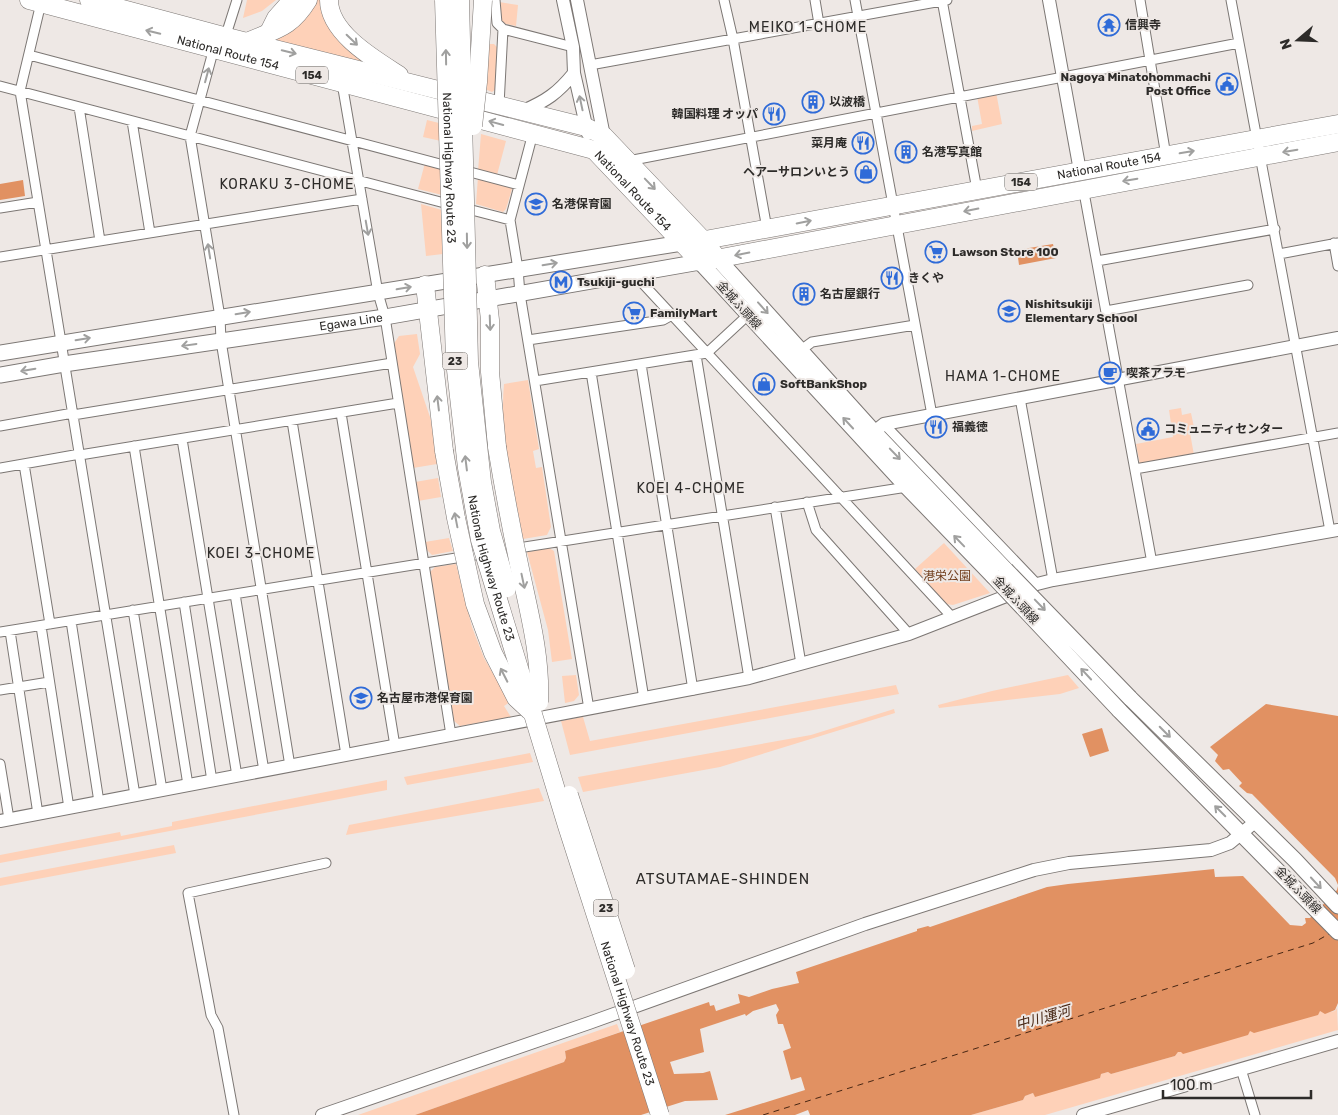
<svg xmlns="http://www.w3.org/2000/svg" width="1338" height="1115" font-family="Rubik,'Noto Sans JP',sans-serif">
  <rect width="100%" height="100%" fill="#eee8e5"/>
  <path fill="#fed1b8" d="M247,0h29l-14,11 -19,7z
    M317,0h6l61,70 -112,-29 40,-33z
    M499,2l19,3 -2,21 -14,-3 -3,-10z
    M489,44h5l5,5 -3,40 -4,3 -7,-3z
    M996,92l6,32 -30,7v-5l10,-2 -5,-28z
    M427,120l12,3 2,18 -18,-4z
    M481,134l25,7 -9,34 -19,-4z
    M425,163l16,4 1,28 -24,-6z
    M478,177l32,8 2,4 -6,20 -3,3 -27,-8z
    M421,204l21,6 1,44 -17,2z
    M417,334l3,20 -7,13 18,53 6,44 -24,4 -20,-123 6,-9z
    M528,380l11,69 -6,2 3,17 6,-1 9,60 -4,8 -24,4c-9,-51 -24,-103 -19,-155z
    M1181,408l1,7 9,-2 4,19 -5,1 4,22 -54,10 -4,-21 37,-7 -4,-27z
    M438,478l3,19 -23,4 -3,-19z
    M449,538l4,13 -21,4 -6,-6 -1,-7z
    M944,543l46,50 -37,12 -7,-1 -31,-35z
    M549,548l5,3 18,108 -20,3 -4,-32 -21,-78z
    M456,564l16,63 12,31 26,44 -6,4 7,11 -51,9 -6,-5 -24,-149 5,-5z
    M576,675l3,20 -5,6 -9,2 -3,-27z
    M1068,675l11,13 -19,6 -121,14 -1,-3 54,-14z
    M896,685l3,9 -329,61 -9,-34 22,-4 7,24z
    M894,709l1,4 -175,54 -137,25 -5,-15 233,-42z
    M530,753l3,9 -126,23 -3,-8z
    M387,780v10l-387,73v-8l120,-23 1,4 51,-10v-4z
    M539,788l5,13 -198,34 3,-10z
    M174,845l2,8 -176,33v-8z
    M1337,1008l1,22 -293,85h-74l52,-15 2,-4 8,-3 2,3 64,-18 2,-4 7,-2 3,2 64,-18 3,-4 142,-41 5,2 10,-2z
    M617,1024l3,8 -55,19 1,7 -2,4 -149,53h-57z"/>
  <path fill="#e19162" d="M23,180l2,16 -25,4v-16z
    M1053,244l3,14 -37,7 -2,-15z
    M1266,704l72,12v169l-3,-7 -83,-84 -5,-1 -8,-7 3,-3 -13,-14 -6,1 -8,-9 3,-6 -8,-8z
    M1102,728l7,23 -19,6 -8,-23z
    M1214,869l1,8 28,-1 47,49 12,1 4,-3 -1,-5h5l27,-28 1,-4v117l-3,7 -10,4 -5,-3 -2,4 -64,18 -4,-2 -2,4 -65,19 -2,-2h-3l-3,4 -64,18 -3,-2 -7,2 -1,4 -65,19 -2,-4 -8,3 -2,4 -52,15h-161l-2,-5 -13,5h-70l80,-25 -4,-13 -10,3 -8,-29 8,-3 -8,-24h-5l-2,-9 3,-5 -3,-6 -23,7 -7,5 -1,-2 -45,15 4,23 -34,10 4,12 29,-1 7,-2 8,29 -33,1 -44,14h-226l149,-53 2,-4 -1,-7 144,-49 1,4 4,-1 2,6 24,-8 -2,-9 11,3 23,-8 27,-6 -3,-11 121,-41v-2l11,-3 2,1 117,-40 21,-3z"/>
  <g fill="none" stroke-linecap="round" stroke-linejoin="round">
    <path stroke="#472613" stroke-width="1" stroke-dasharray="6 5" stroke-linecap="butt" d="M763,1115l550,-172 16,-9"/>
    <g stroke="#7c7774" stroke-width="11">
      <path id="street" d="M495,0l2,23 6,6 -4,76
        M724,0l9,39 34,190
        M815,0l4,24
        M855,0l77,415
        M942,0l35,190
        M1140,0l26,156
        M1231,0l99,531
        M41,3l-21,88 115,704
        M503,29l70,18
        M225,38l12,-38
        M216,46l-2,2 -24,88 30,181 1,24 69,425
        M29,55l490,130
        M590,65l357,-65
        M342,83l36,210 7,24 66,418
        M0,86l452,119
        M79,107l21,134
        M132,121l18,112
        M533,133l-23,87 8,49 2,25 69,415
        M628,161l611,-118
        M1083,187l69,376
        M0,208l38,-6
        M464,208l46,12
        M1334,243l4,23
        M1279,254l59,-11
        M0,257l362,-58
        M1097,261l178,-32
        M633,273l319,344
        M1106,311l142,-26
        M528,340l135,-20 9,-5
        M801,350l11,-8 103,-17
        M696,355l53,323
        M641,364l52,326
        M591,372l53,327
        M535,381l172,-28 41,-38
        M1020,398l33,182
        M341,413l54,333
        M73,415l319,-52
        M292,421l54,334
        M884,424l153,160
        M0,426l73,-13
        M182,439l55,337
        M134,446l54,339
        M80,455l318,-52
        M24,464l26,160
        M0,468l80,-14
        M1135,469l203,-36
        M807,502l9,28 93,104
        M775,507l26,157
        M512,549l395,-62
        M235,594l29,177
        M184,602l28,179
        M133,610l29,180
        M71,621l28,181
        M41,626l28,182
        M10,631l28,183
        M0,632l487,-79
        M0,690l49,-8
        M0,764l9,55
        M1241,1069l14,46
        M234,1115l-16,-87 -7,-13 -23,-122 138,-30"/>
    </g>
    <g stroke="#7c7774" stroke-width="14">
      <path id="secondary" d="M563,0l10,47 1,26 14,61
        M577,0l27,136 -3,4
        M1049,0l31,171
        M523,111c23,-10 35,-18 51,-38
        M874,432l10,-8 454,-86
        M0,821l749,-143 160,-44 128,-50 16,-4 285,-50
        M322,1115l267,-92 276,-99 169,-54 35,-7 142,-13 19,-7 25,-21
        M1083,1115l255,-74"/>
    </g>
    <g stroke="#7c7774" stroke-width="17">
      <g id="primary">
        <path d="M718,259l156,173 132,138"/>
        <path d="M0,353l682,-110"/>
        <path id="s1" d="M0,375l64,-11 321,-47 315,-55 207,225 86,89"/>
        <path d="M1130,698l165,162 43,46"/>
        <path d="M1119,710l219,222"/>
      </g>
    </g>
    <g stroke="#7c7774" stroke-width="19">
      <g id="highway">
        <path id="s2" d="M29,0l565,150 106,112 638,-120"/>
        <path d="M89,0l138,37 359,90 18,9 100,105 14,18"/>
        <path d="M329,0c0,33 45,59 70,75"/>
        <path d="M269,32l7,-14 16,-18"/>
        <path d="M247,42c29,-13 43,-13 61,-42"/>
        <path id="s3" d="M694,242l644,-118"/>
        <path d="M485,275l5,45v52l7,75"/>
        <path d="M425,285l19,166"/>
      </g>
    </g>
    <use href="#street" stroke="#fff" stroke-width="9"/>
    <use href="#secondary" stroke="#fff" stroke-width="12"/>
    <use href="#primary" stroke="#fff" stroke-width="15"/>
    <use href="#highway" stroke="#fff" stroke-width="18"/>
    <g stroke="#7c7774" stroke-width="17" stroke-linecap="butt">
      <path id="primary-bridge" d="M1006,570l124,128
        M993,576l126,134"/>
    </g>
    <g stroke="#7c7774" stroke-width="19" stroke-linecap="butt">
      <g id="highway-bridge">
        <path id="s4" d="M444,0l11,361 12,107 13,72 87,286 93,289"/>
        <path d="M460,0l9,362 13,120 9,49 16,57"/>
        <path d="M473,126l5,-44 5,-82"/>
        <path d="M497,447c7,43 15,85 24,127 9,42 20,84 18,128"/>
        <path d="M444,451l12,67 19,86 18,49 23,45 14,13"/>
        <path d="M569,795l57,175"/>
      </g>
    </g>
    <use href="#primary-bridge" stroke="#fff" stroke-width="15"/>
    <use href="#highway-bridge" stroke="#fff" stroke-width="18"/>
  </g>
  <defs><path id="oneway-shaft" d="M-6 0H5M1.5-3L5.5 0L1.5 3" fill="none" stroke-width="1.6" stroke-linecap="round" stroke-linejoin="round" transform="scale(1.25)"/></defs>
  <g stroke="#a0a09f">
    <use href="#oneway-shaft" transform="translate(153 32) rotate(-166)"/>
    <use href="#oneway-shaft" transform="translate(352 40) rotate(44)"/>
    <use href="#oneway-shaft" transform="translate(289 52) rotate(14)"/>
    <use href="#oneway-shaft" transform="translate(446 57) rotate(-91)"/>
    <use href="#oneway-shaft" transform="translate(207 75) rotate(-75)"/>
    <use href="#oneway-shaft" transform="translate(581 103) rotate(-102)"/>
    <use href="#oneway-shaft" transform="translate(496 123) rotate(-165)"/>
    <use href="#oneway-shaft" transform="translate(1290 151) rotate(170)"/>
    <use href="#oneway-shaft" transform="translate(1187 152) rotate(-10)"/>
    <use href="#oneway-shaft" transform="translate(1130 180) rotate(170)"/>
    <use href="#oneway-shaft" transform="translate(650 184) rotate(46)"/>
    <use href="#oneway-shaft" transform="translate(971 210) rotate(169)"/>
    <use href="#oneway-shaft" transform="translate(804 222) rotate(-11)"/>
    <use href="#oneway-shaft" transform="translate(367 228) rotate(80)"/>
    <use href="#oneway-shaft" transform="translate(467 241) rotate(89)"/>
    <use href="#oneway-shaft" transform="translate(209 251) rotate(-99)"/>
    <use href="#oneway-shaft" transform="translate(742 254) rotate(169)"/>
    <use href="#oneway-shaft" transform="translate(550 264) rotate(-9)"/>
    <use href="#oneway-shaft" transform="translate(404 288) rotate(-10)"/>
    <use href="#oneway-shaft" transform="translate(763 308) rotate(48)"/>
    <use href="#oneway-shaft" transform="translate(243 313) rotate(-9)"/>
    <use href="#oneway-shaft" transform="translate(490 323) rotate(88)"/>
    <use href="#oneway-shaft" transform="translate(83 339) rotate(-9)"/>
    <use href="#oneway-shaft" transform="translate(189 345) rotate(172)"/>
    <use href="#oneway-shaft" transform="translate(28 370) rotate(170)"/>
    <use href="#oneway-shaft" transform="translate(438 403) rotate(-97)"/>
    <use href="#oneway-shaft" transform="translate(848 423) rotate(-133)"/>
    <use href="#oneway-shaft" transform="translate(895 454) rotate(46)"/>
    <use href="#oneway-shaft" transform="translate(466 463) rotate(-97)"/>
    <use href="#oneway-shaft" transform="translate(456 520) rotate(-101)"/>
    <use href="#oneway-shaft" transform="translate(959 541) rotate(-134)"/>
    <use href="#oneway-shaft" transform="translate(523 581) rotate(78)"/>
    <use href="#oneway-shaft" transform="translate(1040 605) rotate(46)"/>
    <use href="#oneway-shaft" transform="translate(1086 674) rotate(-133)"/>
    <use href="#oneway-shaft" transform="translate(504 675) rotate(-117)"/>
    <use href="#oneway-shaft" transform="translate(1165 732) rotate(45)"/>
    <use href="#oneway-shaft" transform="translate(1220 811) rotate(-135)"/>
    <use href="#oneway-shaft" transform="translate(1316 883) rotate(47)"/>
  </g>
  <defs>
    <g id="temple-ring" transform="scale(1.125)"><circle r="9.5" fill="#eee8e5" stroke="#2f6bd8" stroke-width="1.5"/><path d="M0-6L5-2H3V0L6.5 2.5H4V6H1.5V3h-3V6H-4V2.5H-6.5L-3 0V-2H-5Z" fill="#2f6bd8"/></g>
    <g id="civic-ring" transform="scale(1.125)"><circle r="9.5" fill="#eee8e5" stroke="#2f6bd8" stroke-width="1.5"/><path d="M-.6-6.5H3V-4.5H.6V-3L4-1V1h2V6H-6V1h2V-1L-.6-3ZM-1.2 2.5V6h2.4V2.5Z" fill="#2f6bd8"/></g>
    <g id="building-ring" transform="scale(1.125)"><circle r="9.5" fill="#eee8e5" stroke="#2f6bd8" stroke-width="1.5"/><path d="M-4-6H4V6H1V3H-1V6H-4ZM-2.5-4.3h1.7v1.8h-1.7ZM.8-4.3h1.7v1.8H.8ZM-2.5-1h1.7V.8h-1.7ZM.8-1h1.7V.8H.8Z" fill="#2f6bd8"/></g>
    <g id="restaurant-ring" transform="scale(1.125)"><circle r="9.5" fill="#eee8e5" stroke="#2f6bd8" stroke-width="1.5"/><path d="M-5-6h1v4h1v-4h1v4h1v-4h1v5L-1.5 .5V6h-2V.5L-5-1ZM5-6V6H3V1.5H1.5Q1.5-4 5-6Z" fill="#2f6bd8"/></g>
    <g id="shop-ring" transform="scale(1.125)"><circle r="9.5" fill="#eee8e5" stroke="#2f6bd8" stroke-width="1.5"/><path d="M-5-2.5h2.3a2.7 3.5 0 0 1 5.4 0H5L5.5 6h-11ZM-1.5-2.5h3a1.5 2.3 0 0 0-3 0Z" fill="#2f6bd8"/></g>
    <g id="school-ring" transform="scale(1.125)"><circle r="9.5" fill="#eee8e5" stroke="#2f6bd8" stroke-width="1.5"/><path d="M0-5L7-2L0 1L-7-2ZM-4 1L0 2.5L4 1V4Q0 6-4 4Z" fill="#2f6bd8"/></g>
    <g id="supermarket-ring" transform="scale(1.125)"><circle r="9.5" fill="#eee8e5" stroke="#2f6bd8" stroke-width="1.5"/><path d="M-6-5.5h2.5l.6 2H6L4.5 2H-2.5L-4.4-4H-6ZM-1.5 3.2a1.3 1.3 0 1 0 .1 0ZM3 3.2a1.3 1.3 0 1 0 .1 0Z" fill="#2f6bd8"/></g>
    <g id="metro-ring" transform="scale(1.125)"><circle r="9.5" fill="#eee8e5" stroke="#2f6bd8" stroke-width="1.5"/><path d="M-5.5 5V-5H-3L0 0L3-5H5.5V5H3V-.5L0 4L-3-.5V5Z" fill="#2f6bd8"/></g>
    <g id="cafe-ring" transform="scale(1.125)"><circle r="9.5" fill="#eee8e5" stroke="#2f6bd8" stroke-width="1.5"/><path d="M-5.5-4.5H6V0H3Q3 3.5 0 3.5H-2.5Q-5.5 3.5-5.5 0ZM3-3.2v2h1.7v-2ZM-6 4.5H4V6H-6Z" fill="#2f6bd8"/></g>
  </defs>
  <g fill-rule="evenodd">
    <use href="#temple-ring" x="1109" y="25"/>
    <use href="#civic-ring" x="1227" y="84"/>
    <use href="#building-ring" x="813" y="102"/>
    <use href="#restaurant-ring" x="774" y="114"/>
    <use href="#restaurant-ring" x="863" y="143"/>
    <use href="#building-ring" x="906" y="152"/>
    <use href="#shop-ring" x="866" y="172"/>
    <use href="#school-ring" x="536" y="204"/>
    <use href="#supermarket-ring" x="936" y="252"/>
    <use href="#restaurant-ring" x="892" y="278"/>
    <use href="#metro-ring" x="561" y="282"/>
    <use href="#building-ring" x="804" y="294"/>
    <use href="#school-ring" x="1009" y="311"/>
    <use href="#supermarket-ring" x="634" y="313"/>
    <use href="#cafe-ring" x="1110" y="373"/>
    <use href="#shop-ring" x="764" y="384"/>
    <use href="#restaurant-ring" x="936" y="427"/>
    <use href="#civic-ring" x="1148" y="429"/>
    <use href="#school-ring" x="361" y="698"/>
  </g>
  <g text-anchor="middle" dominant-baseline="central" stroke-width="4" stroke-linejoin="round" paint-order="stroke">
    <g fill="#eee8e5" stroke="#676461" stroke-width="1">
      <rect x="296" y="66.5" width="32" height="17" rx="4"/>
      <rect x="1005" y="173.5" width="32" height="17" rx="4"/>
      <rect x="442.5" y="352.5" width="25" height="17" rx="4"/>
      <rect x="593.5" y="899.5" width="25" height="17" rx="4"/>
    </g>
    <g font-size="11" font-weight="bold" fill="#2d2b29">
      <text x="312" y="75">154</text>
      <text x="1021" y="182">154</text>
      <text x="455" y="361">23</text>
      <text x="606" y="908">23</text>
    </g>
    <g font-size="12" font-weight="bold" fill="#2d2b29" stroke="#eee8e5" text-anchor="start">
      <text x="1125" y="25">信興寺</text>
      <text x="1211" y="77" text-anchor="end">Nagoya Minatohommachi<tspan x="1211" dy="14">Post Office</tspan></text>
      <text x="829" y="102">以波橋</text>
      <text x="758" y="114" text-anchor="end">韓国料理 オッパ</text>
      <text x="847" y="143" text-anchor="end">菜月庵</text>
      <text x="922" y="152">名港写真館</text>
      <text x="850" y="172" text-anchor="end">ヘアーサロンいとう</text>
      <text x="552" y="204">名港保育園</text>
      <text x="952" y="252">Lawson Store 100</text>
      <text x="908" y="278">きくや</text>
      <text x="577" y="282">Tsukiji-guchi</text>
      <text x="820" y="294">名古屋銀行</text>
      <text x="1025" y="304">Nishitsukiji<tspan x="1025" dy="14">Elementary School</tspan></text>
      <text x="650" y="313">FamilyMart</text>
      <text x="1126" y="373">喫茶アラモ</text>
      <text x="780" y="384">SoftBankShop</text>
      <text x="952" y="427">福義徳</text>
      <text x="1164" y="429">コミュニティセンター</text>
      <text x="377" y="698">名古屋市港保育園</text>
    </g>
    <g font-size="12" fill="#2d2b29" stroke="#eee8e5">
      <text stroke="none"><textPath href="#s2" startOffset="206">National Route 154</textPath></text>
      <text stroke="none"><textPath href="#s3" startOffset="422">National Route 154</textPath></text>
      <text stroke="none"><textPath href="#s4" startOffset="168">National Highway Route 23</textPath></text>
      <text stroke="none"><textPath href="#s2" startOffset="641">National Route 154</textPath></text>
      <text transform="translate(739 305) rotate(48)">金城ふ頭線</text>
      <text stroke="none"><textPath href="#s1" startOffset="355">Egawa Line</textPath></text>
      <text stroke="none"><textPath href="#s4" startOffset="572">National Highway Route 23</textPath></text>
      <text transform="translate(1016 600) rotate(47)">金城ふ頭線</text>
      <text transform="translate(1298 890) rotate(46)">金城ふ頭線</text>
      <text stroke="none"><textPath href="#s4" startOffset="1038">National Highway Route 23</textPath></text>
    </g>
    <g font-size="12" fill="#6f3b19" stroke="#eee8e5">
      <text x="947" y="576">港栄公園</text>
    </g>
    <g font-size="14" letter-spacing="1" fill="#2d2b29" stroke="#eee8e5">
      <text x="808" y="27">MEIKO 1-CHOME</text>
      <text x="287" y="184">KORAKU 3-CHOME</text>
      <text x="1003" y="376">HAMA 1-CHOME</text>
      <text x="691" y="488">KOEI 4-CHOME</text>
      <text x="261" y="553">KOEI 3-CHOME</text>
    </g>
    <g font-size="14" font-style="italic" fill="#472613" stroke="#eee8e5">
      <text transform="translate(1043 1018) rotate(-16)">中川運河</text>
    </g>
    <g font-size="15" letter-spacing="1" fill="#2d2b29" stroke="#eee8e5">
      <text x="723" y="879">ATSUTAMAE-SHINDEN</text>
    </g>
  </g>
  <g transform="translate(1298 40) rotate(251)" stroke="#eee8e5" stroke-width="4" paint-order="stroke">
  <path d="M0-4L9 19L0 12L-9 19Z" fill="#2d2b29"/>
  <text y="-8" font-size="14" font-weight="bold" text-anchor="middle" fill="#2d2b29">N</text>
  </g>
  <path d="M1163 1090v8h148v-8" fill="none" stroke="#2d2b29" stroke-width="2.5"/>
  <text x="1170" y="1090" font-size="15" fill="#2d2b29" stroke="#eee8e5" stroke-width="4" paint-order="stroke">100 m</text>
</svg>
